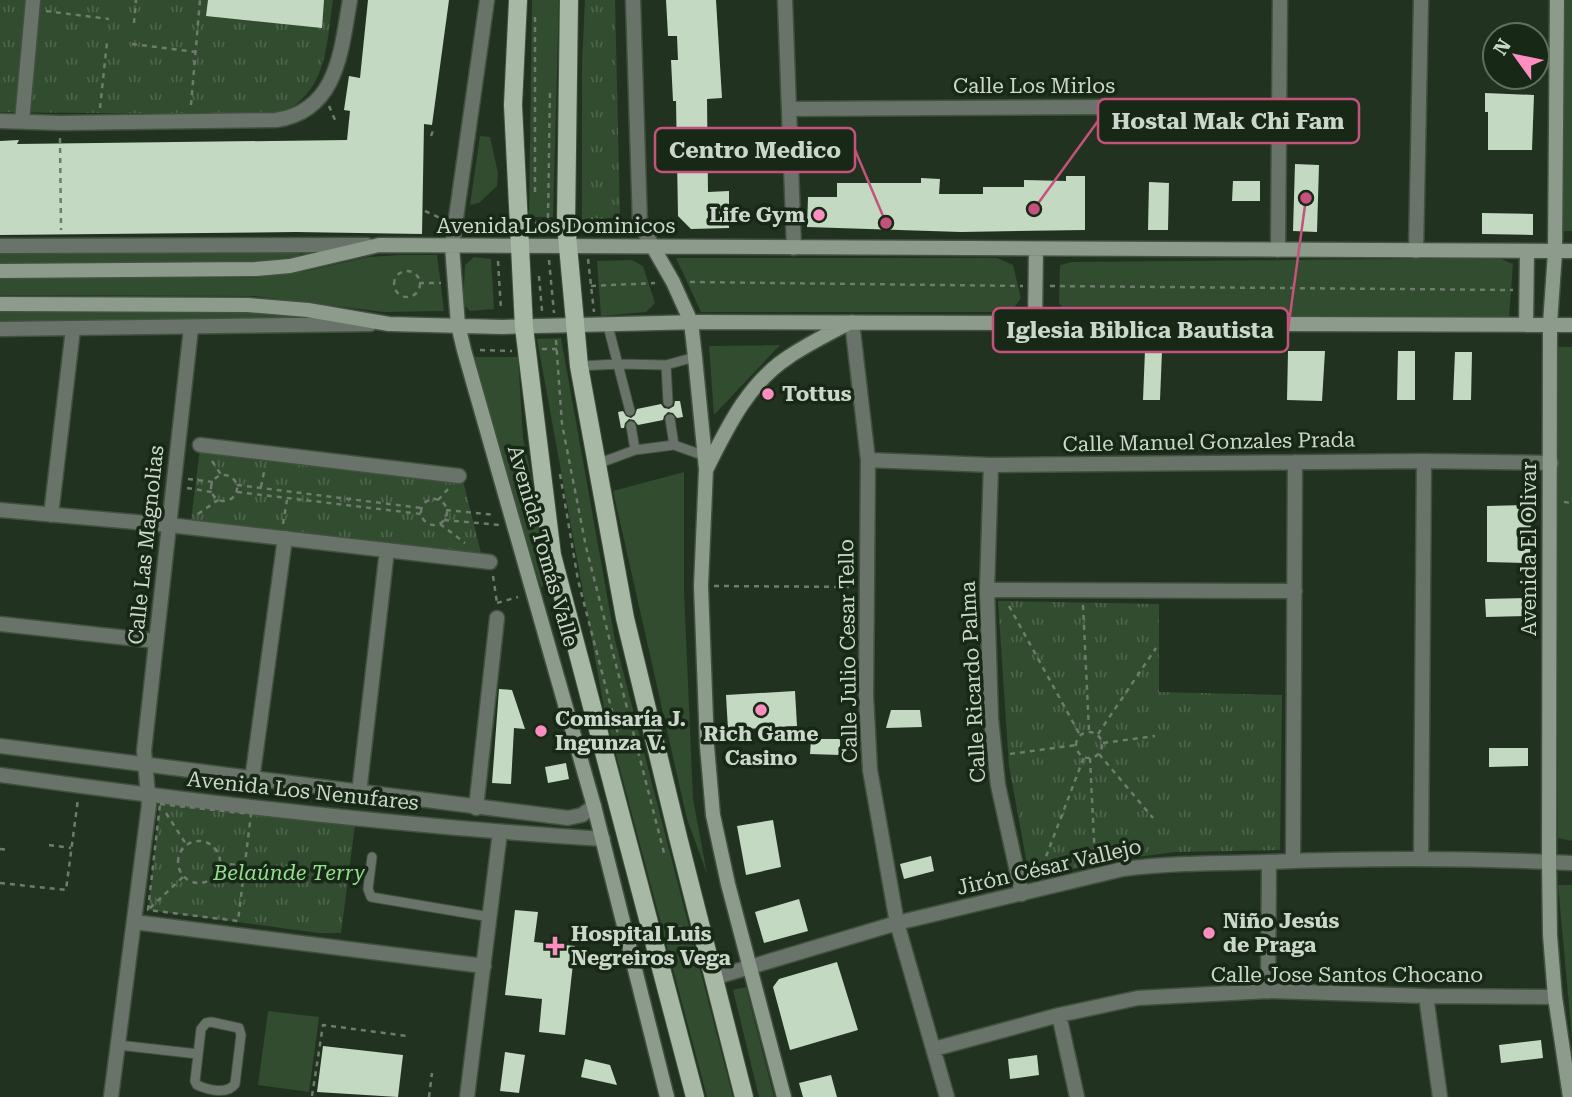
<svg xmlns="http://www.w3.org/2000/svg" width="1572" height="1097" font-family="'Roboto Serif',serif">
  <defs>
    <pattern id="park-tufts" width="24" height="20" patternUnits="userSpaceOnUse" patternTransform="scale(1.75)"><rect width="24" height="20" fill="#314c2f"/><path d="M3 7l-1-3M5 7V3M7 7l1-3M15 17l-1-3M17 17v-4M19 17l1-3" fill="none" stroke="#4e654c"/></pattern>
  </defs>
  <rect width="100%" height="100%" fill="#213320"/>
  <path fill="#314c2f" d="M532,0h27l-6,217h-24z
    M1561,0h11v231h-11z
    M480,136l10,1 8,36 -1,13 -18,17 -9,2z
    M299,253v3l-64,8h-235v-10z
    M401,255h36l7,56 -60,1 -130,-16 -254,-1v-17h255l52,-7 61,-14z
    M474,257l17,2 3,50 -24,2 -7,-7 2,-39z
    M676,258h321l16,7 8,33 -10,14h-310z
    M1499,258l14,6 -4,54 -437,1 -13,-16 1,-38 12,-3z
    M632,260l11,6 12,37 -9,9 -45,4 -4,-55z
    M0,311h257l51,6 -2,4 -306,2z
    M561,338l54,302 118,457h-26l-102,-384 -68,-374z
    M780,345l-66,70 -5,-69z
    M1558,347h14v494l-14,-3z
    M474,357h44l5,81 32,146 -14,3 -37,-119z
    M684,472v120l9,207 14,75 -20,-55 -74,-328z
    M1558,885h14v153z
    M746,987l28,110h-15l-26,-107z
    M268,1011l51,6 -10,75 -51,-7z"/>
  <path fill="url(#park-tufts)" d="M0,0h333c-6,37 -5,81 -38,105 -7,5 -18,7 -26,10l-269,-3z
    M585,0h30l5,217 -38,4v-158z
    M200,449l263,32 19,76 -291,-36z
    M998,601l161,3v88l123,3 -2,155 -105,2 -76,10 -69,18 -21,-114z
    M160,804l195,21 -14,108h-22l-171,-23z"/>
  <path fill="#c3d9c1" d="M208,0h116l-2,28 -116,-12z
    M368,0h81l-17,125 -8,-1 -2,110 -126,-2 -296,3v-94l19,-1 -2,4 330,-4 3,-29 -6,-1 5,-34 11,2z
    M666,0h50l6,98 -15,1 1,93 21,-1v37l-38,1 -13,-13 -2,-115h-3l-2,-41h7l-1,-24h-9z
    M1485,93l49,2 -2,55h-44v-38h-3z
    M1295,164l24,1 -2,67 -24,-1z
    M1066,176h19v54l-124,2 -154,-5 1,-30h29v-14h84v-5l19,1 -1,15h44v-7h41v-7l42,1z
    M1233,181h27v20h-28z
    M1149,182l20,1 -1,47h-20z
    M1482,213l51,1v21l-51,-1z
    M1145,350l17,1 -2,49h-17z
    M1288,351h37l-3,50 -35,-1z
    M1398,351h17v49h-18z
    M1455,352h17l-1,48h-18z
    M675,401h5l3,16 -6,1 -4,-5 -5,-1 -4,4 -1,4 -25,5 -4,-5 -5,-1 -4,4 -1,5h-3l-3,-16 5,-1 3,5 5,2 4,-3 2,-6 24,-5 3,4 5,1 5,-3z
    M1531,505l-1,58 -43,-1v-56z
    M1531,598v18l-45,1 -1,-18z
    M499,689l13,1 13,39 -11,-1 -3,56 -19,-1z
    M795,691l2,35 -69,4 -2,-35z
    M891,710h29l2,17 -36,1z
    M811,739h29v16l-30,-1z
    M1489,748h39v18l-39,1z
    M566,763l3,16 -21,4 -3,-16z
    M773,820l8,47 -35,8 -9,-49z
    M931,856l3,15 -30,8 -4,-15z
    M799,899l9,32 -44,12 -9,-31z
    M515,910l23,2 -4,30 41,4 -10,89 -26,-3 3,-33 -37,-4z
    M837,962l21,68 -68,20 -17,-63 6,-8z
    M1541,1040l2,18 -42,5 -2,-18z
    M323,1046l80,9 -5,42 -81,-5z
    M505,1052l20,3 -6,38 -19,-2z
    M1037,1055l2,20 -29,4 -2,-20z
    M585,1059l25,6 7,20 -36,-8z
    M831,1075l6,22h-34l-4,-14z"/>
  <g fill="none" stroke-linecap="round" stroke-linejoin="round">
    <g stroke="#40513f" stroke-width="11">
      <path id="service" d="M608,326l22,85
        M666,365l2,37
        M579,366l40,-2 47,1 29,-8
        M670,419l4,26 31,11
        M631,426l4,24
        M597,464l38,-14 39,-5
        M372,857l-4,32 3,8 119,20
        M211,1022l28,6 2,7 -6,49c-8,11 -27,6 -38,1l-2,-4 6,-52 5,-6z
        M118,1045l80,9"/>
    </g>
    <g stroke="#40513f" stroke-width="17">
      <path id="pedestrian" d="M22,121l11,-121
        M200,445l259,31
        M169,525l321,37
        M1268,991l1,-129"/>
    </g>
    <g stroke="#40513f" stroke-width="17">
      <path id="minor" d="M785,0l9,248
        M789,109l491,-3
        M0,121l60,2 216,-3c62,-9 65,-70 74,-120
        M1278,250l2,-250
        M1416,251l5,-251
        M852,322l16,138 -2,236 4,74 27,153 50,174
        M868,460l123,5 433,-4 127,2
        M991,465l-4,125 4,129 7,66 24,109
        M0,510l169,15
        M51,515l22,-186
        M987,590l308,1
        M0,624l156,17
        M252,780l33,-242
        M359,793l28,-243
        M476,808l21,-190
        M1421,859l3,-398
        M1293,860l2,-398
        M134,922l350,44
        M713,978l184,-55 226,-54c47,-6 96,-6 144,-7 101,-4 203,-4 305,1
        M1426,996l14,101
        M1059,1015l18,82
        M934,1049l125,-34 79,-17 130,-7 158,5 129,1
        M111,1097l38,-292 -5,-54 47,-423
        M467,1097l33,-265"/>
    </g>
    <g stroke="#40513f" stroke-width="17">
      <path id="tertiary" d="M633,0l7,224 13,23
        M0,246l367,-1
        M452,246l35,-246
        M0,329l370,-5
        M0,746l568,72 14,-3 12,-9
        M0,775c200,28 401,51 603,64"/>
    </g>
    <g stroke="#40513f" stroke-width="17">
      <path id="secondary" d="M1557,0l-2,252 -5,72 -1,538 1,73 5,62 15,100
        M452,246l6,79 6,25 130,456 73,291
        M653,247l20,35 18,40 4,35 11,112 -5,117 6,160 6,69 15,69 56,213
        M0,271l256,-2 34,-3 89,-21 1193,6
        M0,304l248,1 60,5 81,14 113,3 197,-5 873,3
        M1035,323l1,-74
        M1526,325l1,-73
        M707,468c21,-42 42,-86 83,-112 18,-12 38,-22 57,-32"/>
    </g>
    <g stroke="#40513f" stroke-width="20">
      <path id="primary" d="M518,0l-5,105 11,222 28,228 143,542
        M569,0l-3,224 13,142 46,252 53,219 66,260"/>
    </g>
    <path stroke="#6d7c6c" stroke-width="2.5" stroke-dasharray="5 5" stroke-linecap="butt" d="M46,11l63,8
      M535,17v179
      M134,23l2,-23
      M132,44l64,8
      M191,105l9,-105
      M329,106l6,14
      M100,108l7,-66
      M431,136l3,-8
      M60,138l1,92
      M425,211l15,7v2
      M548,218l2,-129
      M469,221l35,2
      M535,223h14
      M582,224h42
      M588,259l6,53
      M549,260l5,53
      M498,261l3,49
      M394 284a13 13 0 1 1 26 0a13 13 0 1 1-26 0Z
      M539,276l3,35
      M690,282l333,4
      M419,283h22
      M591,286l64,-3
      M1050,286l463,4
      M556,340l6,84 24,123 78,306
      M542,349h15
      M480,350l32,1
      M212,461l10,15
      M560,474l18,106 41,158
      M211 488a13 13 0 1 1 26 0a13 13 0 1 1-26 0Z
      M188,479l25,3
      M237,485l184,23
      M261,487l4,-20
      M187,488l25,4
      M237,492l184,22
      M421 512a13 13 0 1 1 26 0a13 13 0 1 1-26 0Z
      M438,500l10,-11
      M1564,502l8,1
      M446,510l49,5
      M198,514l20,-14
      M444,520l56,5
      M283,524l4,-24
      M440,524l25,19
      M493,576l4,27
      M714,586l137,1
      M497,603l21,-6
      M1083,605l6,126
      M1009,606l71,129
      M1076 745a13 13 0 1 1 26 0a13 13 0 1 1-26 0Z
      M1098,734l58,-86
      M1103,743l52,-7
      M1010,754l66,-9
      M1099,754l54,64
      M1090,758l5,102
      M160,804l91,10 -13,107 -90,-11z
      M166,813l20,31
      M178 862a21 21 0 1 1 42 0a21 21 0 1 1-42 0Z
      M49,845l22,3
      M0,849l9,1
      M220,863l25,3
      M1039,875l45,-118
      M0,883l66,7 12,-91
      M150,908l33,-31
      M668,931l17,-5
      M312,1096l11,-71 84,11
      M429,1097l3,-24"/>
    <use href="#service" stroke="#6a736a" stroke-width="9"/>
    <use href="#pedestrian" stroke="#6a736a" stroke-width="14"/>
    <use href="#minor" stroke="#6a736a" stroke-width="14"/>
    <use href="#tertiary" stroke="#6a736a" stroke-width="14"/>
    <use href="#secondary" stroke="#8c9b8b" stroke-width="14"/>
    <use href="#primary" stroke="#a7b9a5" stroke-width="18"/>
  </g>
  <g fill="#fd8ebf" stroke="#172916" stroke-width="2.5">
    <circle cx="819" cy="215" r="7"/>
    <circle cx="768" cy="394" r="7"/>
    <circle cx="761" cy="710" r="7"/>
    <circle cx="541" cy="731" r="7"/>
    <circle cx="1209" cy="933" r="7"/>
    <path d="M551.5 935.5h7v7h7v7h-7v7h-7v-7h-7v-7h7z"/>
  </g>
  <g text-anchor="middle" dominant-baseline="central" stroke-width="7" stroke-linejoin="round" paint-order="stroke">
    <g font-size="21" fill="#ccd7cb" stroke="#172916">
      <text x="1034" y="86">Calle Los Mirlos</text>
      <text x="556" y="226">Avenida Los Dominicos</text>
      <text transform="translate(1209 442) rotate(-1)">Calle Manuel Gonzales Prada</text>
      <text transform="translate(146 545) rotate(-84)">Calle Las Magnolias</text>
      <text transform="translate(543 546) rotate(74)">Avenida Tomás Valle</text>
      <text transform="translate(1529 549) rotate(-90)">Avenida El Olivar</text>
      <text transform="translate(848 651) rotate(-91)">Calle Julio Cesar Tello</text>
      <text transform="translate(973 682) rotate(-93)">Calle Ricardo Palma</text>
      <text transform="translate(303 791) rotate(6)">Avenida Los Nenufares</text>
      <text transform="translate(1049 867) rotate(-13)">Jirón César Vallejo</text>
      <text x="1347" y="975">Calle Jose Santos Chocano</text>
    </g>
    <g font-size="21" font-weight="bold" fill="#ccd7cb" stroke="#172916" text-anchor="start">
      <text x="805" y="215" text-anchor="end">Life Gym</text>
      <text x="782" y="394">Tottus</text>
      <text x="555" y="719">Comisaría J.<tspan x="555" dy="24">Ingunza V.</tspan></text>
      <text x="761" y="734" text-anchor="middle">Rich Game<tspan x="761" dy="24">Casino</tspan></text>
      <text x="1223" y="921">Niño Jesús<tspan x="1223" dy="24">de Praga</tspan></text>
      <text x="571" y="934">Hospital Luis<tspan x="571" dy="24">Negreiros Vega</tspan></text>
    </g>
    <g font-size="21" font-style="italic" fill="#96dd91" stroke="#172916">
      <text x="289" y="873">Belaúnde Terry</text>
    </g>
  </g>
  <path fill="none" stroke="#c5517d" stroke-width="2.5" d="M1034 209L1098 121M886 223L855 150M1306 198L1288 330"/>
  <g fill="#c5517d" stroke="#172916" stroke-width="2.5">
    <circle cx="1034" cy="209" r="7"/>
    <circle cx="886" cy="223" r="7"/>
    <circle cx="1306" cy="198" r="7"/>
  </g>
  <g fill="#172916" stroke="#c5517d" stroke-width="2.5">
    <rect x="1098" y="99" width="261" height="44" rx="7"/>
    <rect x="655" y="128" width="200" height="44" rx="7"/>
    <rect x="993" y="308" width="295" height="44" rx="7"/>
  </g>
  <g font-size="23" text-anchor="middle" font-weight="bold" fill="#ccd7cb">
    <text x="1228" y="129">Hostal Mak Chi Fam</text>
    <text x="755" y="158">Centro Medico</text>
    <text x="1140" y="338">Iglesia Biblica Bautista</text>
  </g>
  <g transform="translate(1516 56) rotate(303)"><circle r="33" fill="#172916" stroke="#5f6f5e" stroke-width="2"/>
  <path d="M0-5L12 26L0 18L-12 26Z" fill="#fd8ebf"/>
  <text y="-10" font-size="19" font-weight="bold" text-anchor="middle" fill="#ccd7cb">N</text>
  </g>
</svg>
